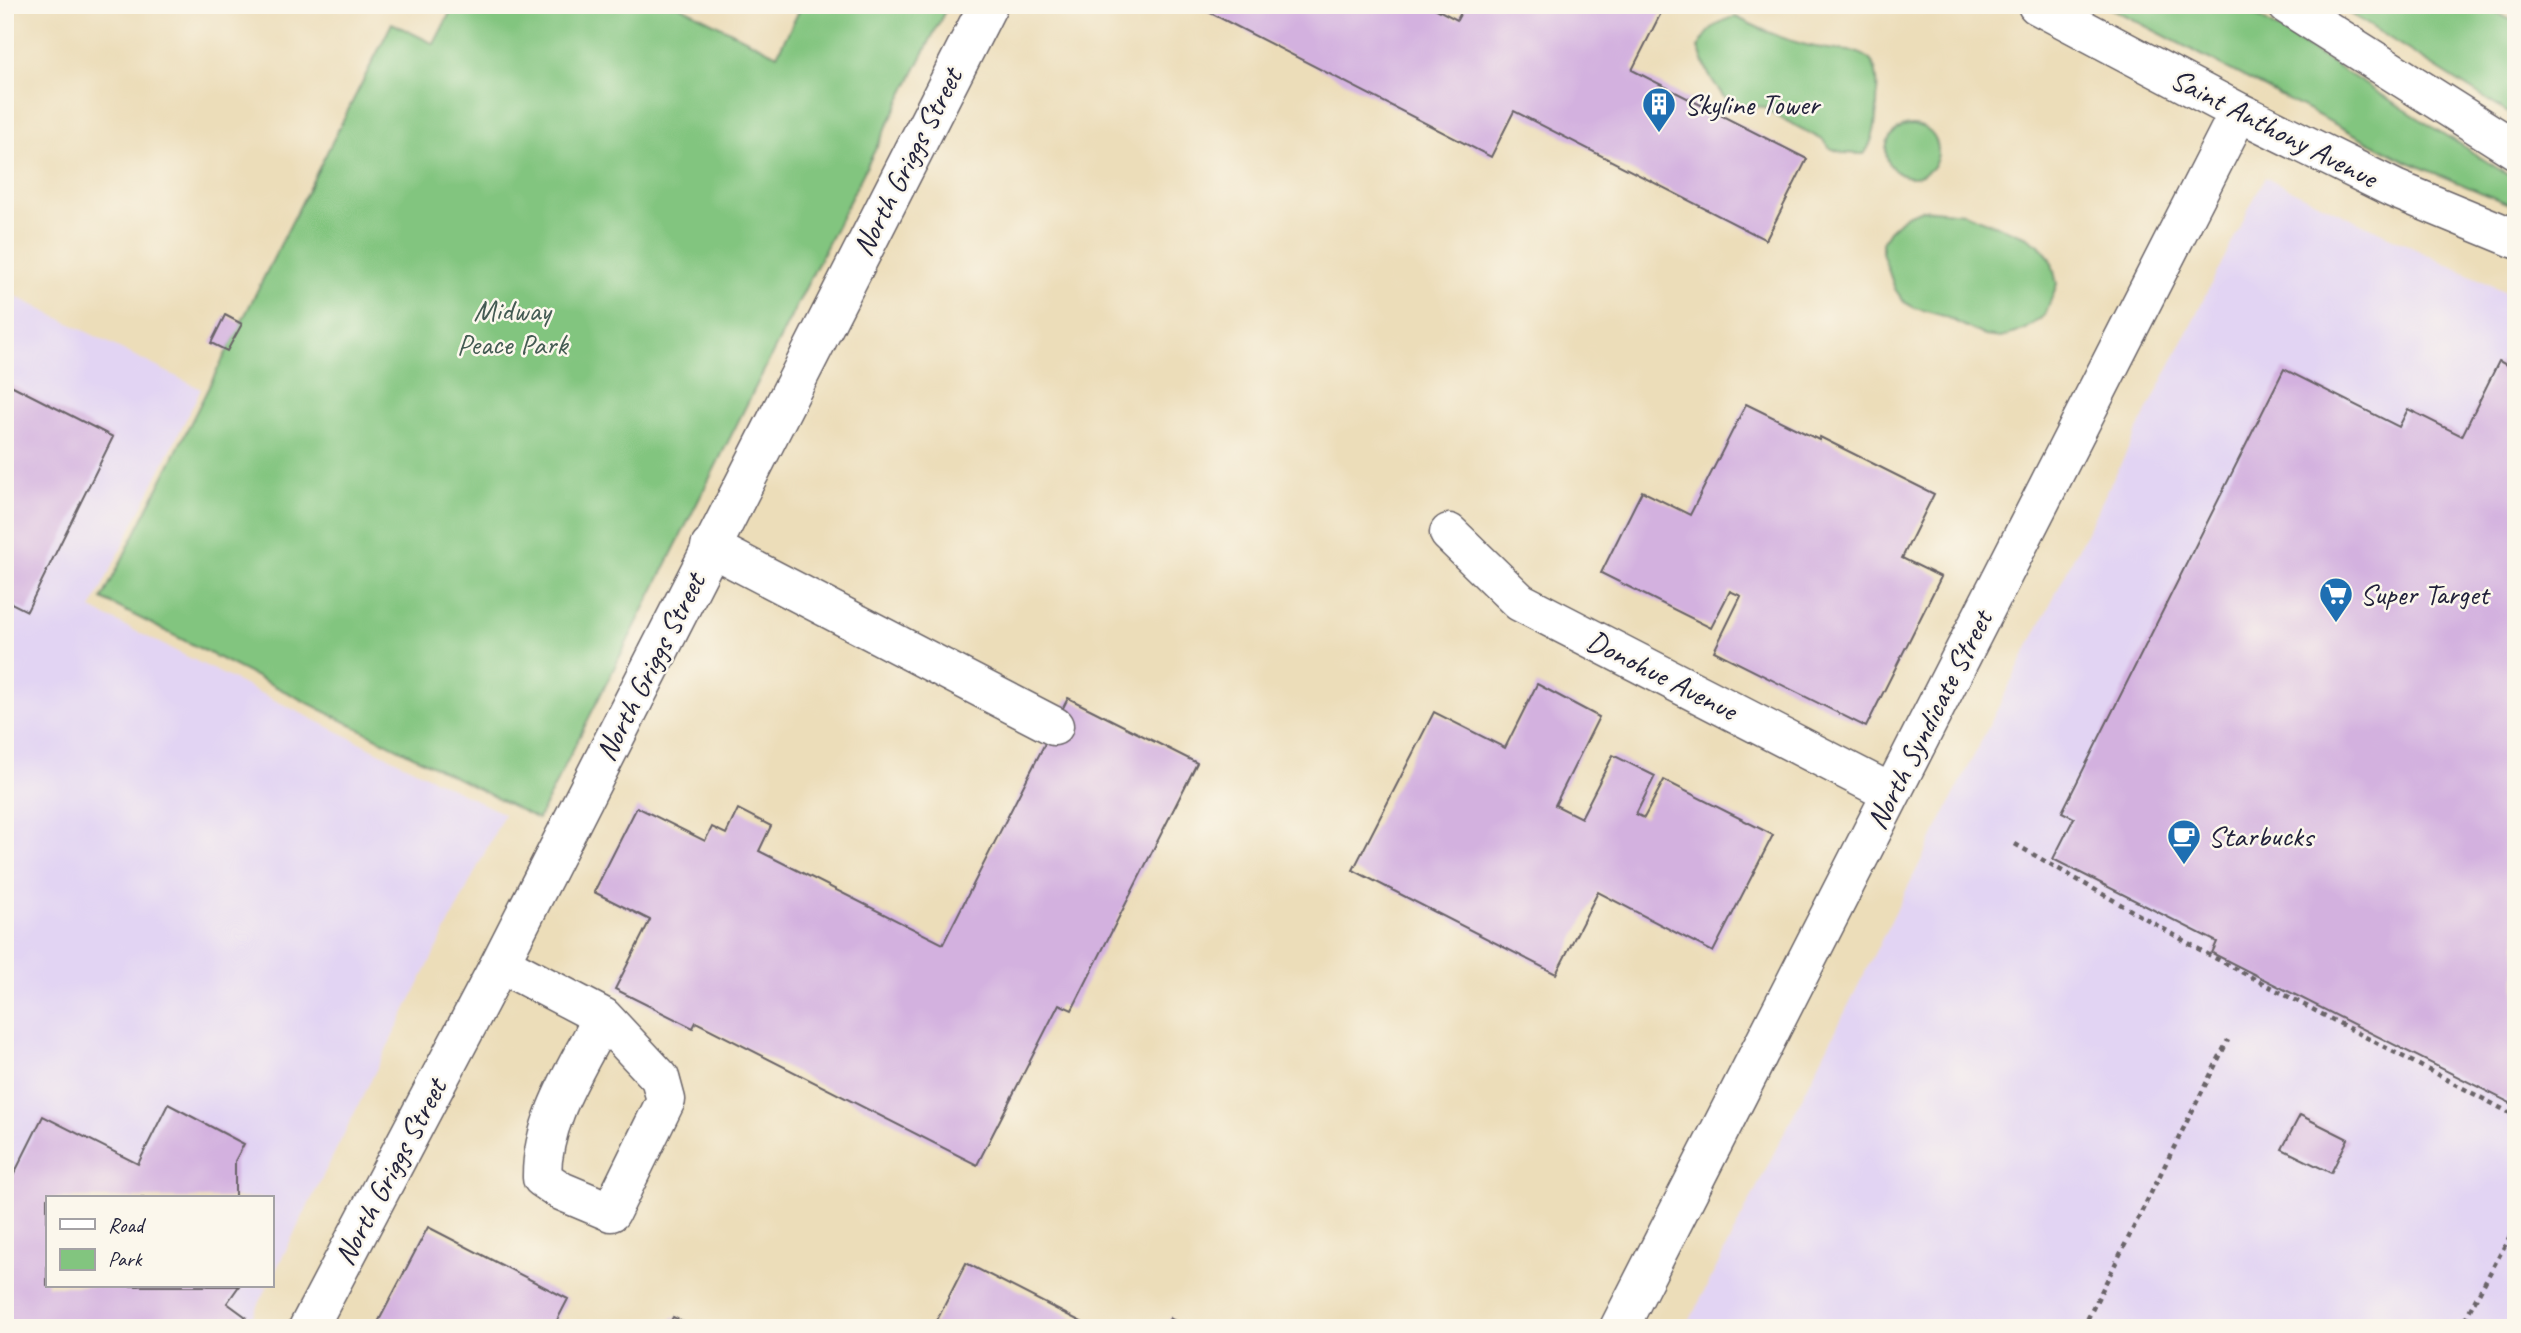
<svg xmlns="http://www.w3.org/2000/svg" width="2521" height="1333" font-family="Caveat,sans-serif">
  <rect width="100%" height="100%" fill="#fbf7ec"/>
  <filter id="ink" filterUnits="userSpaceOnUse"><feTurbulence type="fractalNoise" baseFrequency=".0143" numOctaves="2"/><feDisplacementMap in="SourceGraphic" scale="14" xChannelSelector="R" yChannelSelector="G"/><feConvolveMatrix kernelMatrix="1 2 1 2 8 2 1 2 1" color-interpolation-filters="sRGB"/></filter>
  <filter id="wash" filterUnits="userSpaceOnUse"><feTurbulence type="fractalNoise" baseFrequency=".00686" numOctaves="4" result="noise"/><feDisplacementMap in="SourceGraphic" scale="28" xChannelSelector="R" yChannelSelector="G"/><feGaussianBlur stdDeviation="1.57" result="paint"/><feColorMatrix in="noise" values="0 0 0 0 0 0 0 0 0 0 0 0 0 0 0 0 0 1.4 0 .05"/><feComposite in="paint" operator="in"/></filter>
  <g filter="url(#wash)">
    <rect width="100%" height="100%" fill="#ecddb9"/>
    <path fill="#e2d4f3" d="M2265,177l251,120v1031h-830z
      M5,291l196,98 -110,220 413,205 -233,466v-82h-224v88h221l-21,42h-242z"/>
    <path fill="#82c57f" stroke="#52745d" stroke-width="2" d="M454,5h224l99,50 25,-50h146l-410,814 -436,-220 290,-576 42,21z
      M2105,5h135l276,175v27l-110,-46z
      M2337,5h144l35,18v95z
      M1736,17c30,15 59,28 92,32 14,2 32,0 42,11 10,11 7,33 7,47 -1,15 -3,35 -13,47l-21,-1 -13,-5 -7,-8 -48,-25 -10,-8 -26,-2 -16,-9 -14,-21 -11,-27c9,-16 19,-28 38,-31z
      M1886 151a26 26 0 1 1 52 0a26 26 0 1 1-52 0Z
      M1922,209l42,4 63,24 12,8 12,14 6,25 -12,31 -19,14 -25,9 -16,-2 -41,-20 -29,-8 -11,-6 -9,-13 -13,-37v-10l7,-11 17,-16z"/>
    <g id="blocks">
      <path fill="#d3b1df" d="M1195,5h234l28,15 8,-15h200l-33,65 175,89 -41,81 -252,-129 -23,46z
        M225,315l17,9 -15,27 -16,-8z
        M2499,361l17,9v736l-304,-153 5,-11 -164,-83 21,-41 -12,-6 222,-443 115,58 9,-18 54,27z
        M5,382l108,55 -86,174 -22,-11z
        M1746,404l73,36 1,-3 114,57 -32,64 39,19 -75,150 -152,-76 27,-55 -11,-5 -19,37 -110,-55 41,-82 48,24z
        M1537,684l62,33 -44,88 26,13 32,-63 42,21 -19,38 8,4 20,-38 109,55 -60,117 -115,-60 -42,82 -203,-104 81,-158 71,36z
        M1068,698l129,65 -125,247 -13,-6 -82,161 -281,-143 -3,6 -78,-39 35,-69 -56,-28 43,-85 68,34 7,-14 14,7 12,-25 33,17 -12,25 184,93z
        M168,1104l76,40 -9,17v37h-188v88h192l-12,17 19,14 -9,11h-232v-136l38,-76 95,48z
        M2300,1115l48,24 -17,34 -49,-24z
        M428,1227l140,72 -15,29h-178z
        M966,1263l127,65h-160z
        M673,1317l22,11h-28z
        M1170,1318l18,10h-23z"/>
    </g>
  </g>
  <g filter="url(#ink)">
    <use href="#blocks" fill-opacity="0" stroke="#696367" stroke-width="2"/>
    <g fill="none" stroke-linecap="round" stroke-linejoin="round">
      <g stroke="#696367" stroke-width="41">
        <path id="minor" d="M2037,5l202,107 156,77 121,50
          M1449,533l71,69 371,191
          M710,547l344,179
          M500,963l103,54 57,61 6,22 -55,112 -50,-21 -19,-13c-1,-58 35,-110 61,-161
          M308,1328l192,-365 488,-958
          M1619,1328l620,-1216"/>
      </g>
      <g stroke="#696367" stroke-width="41">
        <path id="highway" d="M2287,5l229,145"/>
      </g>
      <path stroke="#696367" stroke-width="4.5" stroke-dasharray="5 5" stroke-linecap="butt" d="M2015,844l196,112 305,160
        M2083,1328l145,-288
        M2460,1328l56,-103"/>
      <use href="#minor" stroke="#fff" stroke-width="38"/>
      <use href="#highway" stroke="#fff" stroke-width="38"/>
    </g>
  </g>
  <defs>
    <g id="building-pin" transform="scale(1.75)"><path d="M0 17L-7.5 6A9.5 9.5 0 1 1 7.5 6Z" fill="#1f6fb2" stroke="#fbf7ec"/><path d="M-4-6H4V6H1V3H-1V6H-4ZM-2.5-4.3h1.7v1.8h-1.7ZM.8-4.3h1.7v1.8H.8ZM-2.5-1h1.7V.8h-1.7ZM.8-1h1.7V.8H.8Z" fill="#fff"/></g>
    <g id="supermarket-pin" transform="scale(1.75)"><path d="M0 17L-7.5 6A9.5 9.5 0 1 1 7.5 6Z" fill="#1f6fb2" stroke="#fbf7ec"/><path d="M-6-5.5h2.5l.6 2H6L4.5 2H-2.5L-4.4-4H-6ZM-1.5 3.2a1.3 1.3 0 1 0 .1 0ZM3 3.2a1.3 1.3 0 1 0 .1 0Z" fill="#fff"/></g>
    <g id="cafe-pin" transform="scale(1.75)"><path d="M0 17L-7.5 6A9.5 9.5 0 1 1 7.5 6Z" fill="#1f6fb2" stroke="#fbf7ec"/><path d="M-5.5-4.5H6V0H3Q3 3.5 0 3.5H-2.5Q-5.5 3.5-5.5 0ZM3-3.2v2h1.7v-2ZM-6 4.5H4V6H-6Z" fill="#fff"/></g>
  </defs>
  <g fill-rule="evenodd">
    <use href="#building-pin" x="1659" y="104"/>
    <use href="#supermarket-pin" x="2336" y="594"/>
    <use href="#cafe-pin" x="2184" y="836"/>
  </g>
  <g text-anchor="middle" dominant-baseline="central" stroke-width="5" stroke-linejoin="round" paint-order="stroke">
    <g font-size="30" fill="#22223b" stroke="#fbf7ec" text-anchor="start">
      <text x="1684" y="104">Skyline Tower</text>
      <text x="2360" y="594">Super Target</text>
      <text x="2208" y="836">Starbucks</text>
    </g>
    <g font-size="30" fill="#22223b" stroke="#fbf7ec">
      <text transform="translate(2274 128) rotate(27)">Saint Anthony Avenue</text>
      <text transform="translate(907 162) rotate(-63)">North Griggs Street</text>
      <text transform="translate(650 667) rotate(-63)">North Griggs Street</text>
      <text transform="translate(1662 675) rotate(27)">Donohue Avenue</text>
      <text transform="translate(1929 720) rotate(-63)">North Syndicate Street</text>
      <text transform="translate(390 1172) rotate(-62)">North Griggs Street</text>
    </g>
    <g font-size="30" fill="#445b53" stroke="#fbf7ec">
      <text x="512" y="310">Midway<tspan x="512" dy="34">Peace Park</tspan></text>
    </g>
  </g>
  <rect width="2521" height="1333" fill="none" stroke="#fbf7ec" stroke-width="28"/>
  <rect x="46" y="1196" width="228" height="91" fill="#fbf7ec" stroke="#a4a2a5" stroke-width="2"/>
  <rect x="60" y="1219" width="35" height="10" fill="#ffffff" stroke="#a4a2a5" stroke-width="2"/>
  <text x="108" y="1232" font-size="21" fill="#22223b">Road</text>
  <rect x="60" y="1249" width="35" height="21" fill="#82c57f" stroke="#a4a2a5" stroke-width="2"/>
  <text x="108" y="1266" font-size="21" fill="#22223b">Park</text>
</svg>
